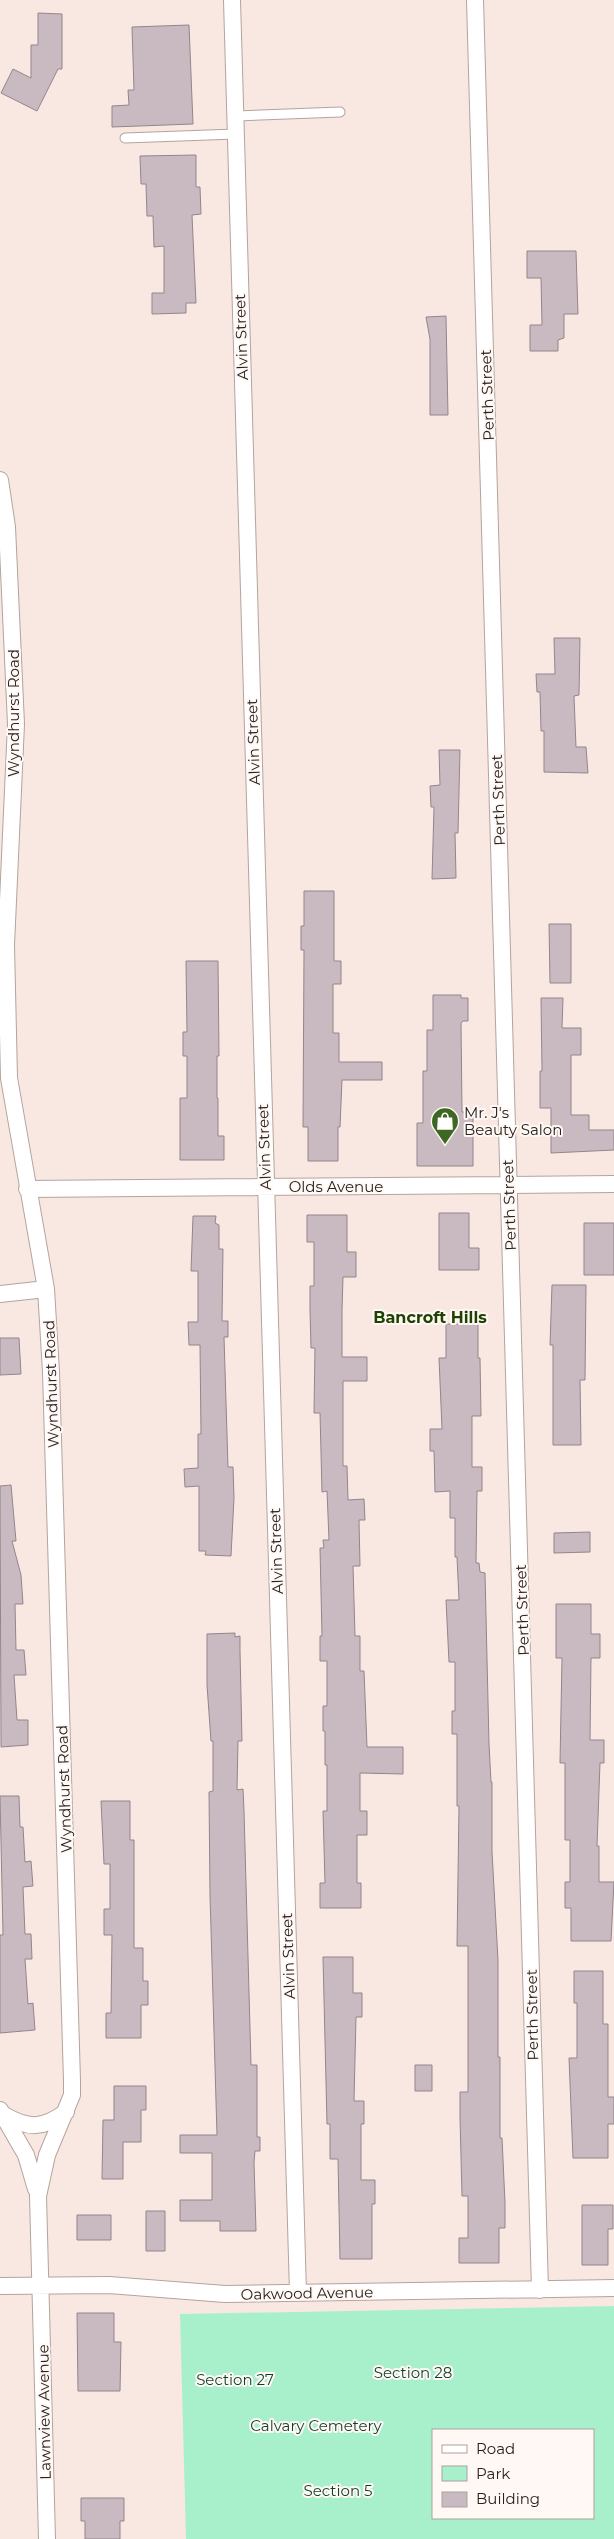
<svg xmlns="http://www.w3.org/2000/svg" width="614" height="2539" font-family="Montserrat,sans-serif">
  <rect width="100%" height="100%" fill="#f9e8e1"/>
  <path fill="#a8f0cc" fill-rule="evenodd" d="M614,2306v233h-428l-6,-225zM433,2430h160v88h-160z"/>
  <path fill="#c9bac1" stroke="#93858c" d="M38,13l24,1v55h-4l-21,42 -36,-18 12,-24 18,9v-33h7z
    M189,25l4,99 -81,3v-21l17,-1 -1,-15h6l-2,-63z
    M196,155v32h4l1,27 -9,1 4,88h-10v10l-34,1v-21h12v-47l-10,1 -1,-31h-6l-1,-32h-5l-1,-28z
    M527,251h49l2,63h-14v24l-6,2v11h-28v-26h12l-1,-47h-14z
    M446,316l2,99h-18v-76l-4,-22z
    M554,638h26l-1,57 -5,1 2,51h10l2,26 -44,-1v-41h-3l-1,-39h-3l-1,-18h19z
    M439,750h21l-2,83h-3l1,45 -24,1 2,-72h-3l-1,-21 10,-1z
    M304,891h30v70h7v23h-8v49h6v29h43v18h-40l-2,47h-2v34h-30v-34h-5l1,-177h-3v-24h3z
    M549,924h22v59h-21z
    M186,961h32l1,95h-2v42h1v38h6v24h-44v-62h7v-42h-4v-24h4z
    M433,995h28v3h7v23h-5l-2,2 1,89h11v54h-56v-43h6v-52h4v-41h6z
    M541,998h22l-1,30h19v27h-10v60h18v15h25v20l-63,3v-45h-11v-37h2z
    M439,1213h30v35h10v22h-40z
    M307,1215h40v37h9v25h-13l-1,33v47h25v24h-24v85h4l1,34 16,-1 1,21h-6l1,46h-7l2,70h5v35h4l3,76h36v27l-43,-1v38h7v24h-10v48h4v25h-41v-25h5l-2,-72h4v-46h-2v-34h-2v-25h4v-45h-7v-25h2l-2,-88h4l-1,-8h6l-2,-49 -5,1 -2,-79h-6l1,-65h-4l-1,-38v-24h4v-44h-7z
    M193,1216h23l-1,7 4,2v24h4l-1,72h6v16h-4l4,130h5l1,31 -3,58 -26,-1 1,-4h-7v-65l-14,1 -1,-18 14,-1v-34h3l-1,-89h-11l-1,-23h10v-51h-7z
    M584,1223h30v52h-30z
    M552,1285h34l-1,95h-5l1,65h-28v-100h-3z
    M446,1324h32v34h2l1,58h-9v51h10v24h-5l-1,72h3l1,9 5,1 4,171 2,38h1v70l6,108v97h2v81h2l3,65v25h-6v35h-40v-25h9v-42h-6l-2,-79v-25h8v-146h-11l2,-140h-2v-72h-5v-23h3v-49h-6l-3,-62h13l-2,-43h-2v-39h-5v-27l-15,1 -1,-41h-4v-22h12l-3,-71h7z
    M0,1338h19l2,36 -21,1z
    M11,1485l5,56h-4l9,34 2,29h-8l1,46h8l2,25h-12l3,45h11v25l-27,2 -1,-261z
    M590,1532v20l-36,1v-20z
    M556,1604h35v30h9v24h-9l-1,82h14v23h-4l-3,83h2v36h15l-3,59h-40v-33h-6v-26h5v-42h-5v-77h-5l2,-105h-6z
    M235,1633v4l5,-1v15l2,90h-4l-1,49 6,-1 1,22 7,254h6v72h3v14h-5l-1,11 2,69h-36v-10h-40v-21h32v-47h-32v-18h37l-7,-240 -1,-103 4,-1v-50h-2l-4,-56v-51z
    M0,1796h19l1,31h3l2,35 6,-1 2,25 -10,1 2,47h6l1,25h-7l3,45 5,-1 2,27 -35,3v-98h3z
    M101,1801h29v39h4v108h9v33h5v24h-7v33h-35v-25h5l1,-78h-8v-26h6v-45h-6z
    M323,1957h30v36h9v24h-6l-2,84h10v23h-3v56h14v24h-3v55h-32l-2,-100h-8v-35h-3z
    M574,1971h29v53h5v73h6v27h-6v34h-35l-4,-100h8v-55h-3z
    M415,2065h17v26h-17z
    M114,2086h32v24h-5v32h-18v37h-21l1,-59h11z
    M582,2205h31v24h-5v36h-26z
    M146,2211h19v40h-19z
    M77,2215h34v25h-34z
    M77,2313h37v29h7l-1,49h-42z
    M81,2498h43v23h-4v18h-35v-18h-4z"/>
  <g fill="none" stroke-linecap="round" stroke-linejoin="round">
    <g stroke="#b3a49d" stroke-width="11">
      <path id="lane" d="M236,116l104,-4
        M125,138l111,-4"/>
    </g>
    <g stroke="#b3a49d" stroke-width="18">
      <path id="street" d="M232,0l66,2293
        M475,0l65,2290
        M0,480l7,47 9,197 -10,221 3,133 37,211 5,83 21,709v14l-25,60 -9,41 9,343
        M27,1189l587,-5
        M0,1294l46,-5
        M0,2110l26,45 10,34
        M4,2115c24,14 39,14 62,-3
        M0,2286l109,-1 116,9 389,-6"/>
    </g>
    <use href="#lane" stroke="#fff" stroke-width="9"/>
    <use href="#street" stroke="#fff" stroke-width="16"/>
  </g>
  <defs>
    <g id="shop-pin" transform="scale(1.4375)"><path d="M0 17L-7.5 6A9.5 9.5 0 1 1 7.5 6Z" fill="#3e6723" stroke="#fff8f5"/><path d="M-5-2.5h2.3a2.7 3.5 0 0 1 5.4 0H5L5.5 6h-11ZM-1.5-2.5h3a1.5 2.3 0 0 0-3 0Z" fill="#fff"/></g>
  </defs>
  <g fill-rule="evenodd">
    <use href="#shop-pin" x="445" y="1121"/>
  </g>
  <g text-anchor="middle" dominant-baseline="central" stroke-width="4" stroke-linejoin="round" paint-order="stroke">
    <g font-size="15" fill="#28221f" stroke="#fff8f5">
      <text transform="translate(241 337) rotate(-92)">Alvin Street</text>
      <text transform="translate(487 395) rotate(-92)">Perth Street</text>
      <text transform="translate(13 713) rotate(-90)">Wyndhurst Road</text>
      <text transform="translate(253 742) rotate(-92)">Alvin Street</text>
      <text transform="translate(498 800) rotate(-92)">Perth Street</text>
      <text transform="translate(264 1147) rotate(-92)">Alvin Street</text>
      <text x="336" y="1186">Olds Avenue</text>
      <text transform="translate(509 1205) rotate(-92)">Perth Street</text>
      <text transform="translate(51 1384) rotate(-92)">Wyndhurst Road</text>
      <text transform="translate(276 1551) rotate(-92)">Alvin Street</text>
      <text transform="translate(522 1610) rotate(-92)">Perth Street</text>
      <text transform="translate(64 1789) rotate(-92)">Wyndhurst Road</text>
      <text transform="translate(288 1956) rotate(-92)">Alvin Street</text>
      <text transform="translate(532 2015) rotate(-91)">Perth Street</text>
      <text transform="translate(307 2293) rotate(-1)">Oakwood Avenue</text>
      <text transform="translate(44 2412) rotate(-91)">Lawnview Avenue</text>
    </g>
    <g font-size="15" fill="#28221f" stroke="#fff8f5" text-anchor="start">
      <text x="464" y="1112">Mr. J's<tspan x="464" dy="17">Beauty Salon</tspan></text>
    </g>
    <g font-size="15" fill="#0f3f2c" stroke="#fff8f5">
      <text x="413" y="2372">Section 28</text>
      <text x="235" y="2379">Section 27</text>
      <text x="316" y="2425">Calvary Cemetery</text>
      <text x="338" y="2490">Section 5</text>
    </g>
    <g font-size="16" font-weight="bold" fill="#1e4200" stroke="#fff8f5">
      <text x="430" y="1317">Bancroft Hills</text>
    </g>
  </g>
  <rect x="432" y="2429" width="162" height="90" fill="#fff8f5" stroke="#a9a29f"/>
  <rect x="442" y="2445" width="25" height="8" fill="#ffffff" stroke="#a9a29f"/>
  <text x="476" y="2454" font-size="15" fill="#28221f">Road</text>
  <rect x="442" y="2466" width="25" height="15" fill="#a8f0cc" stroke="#a9a29f"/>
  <text x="476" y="2479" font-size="15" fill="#28221f">Park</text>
  <rect x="442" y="2492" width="25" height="15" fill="#c9bac1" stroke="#a9a29f"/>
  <text x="476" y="2504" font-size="15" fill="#28221f">Building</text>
</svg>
